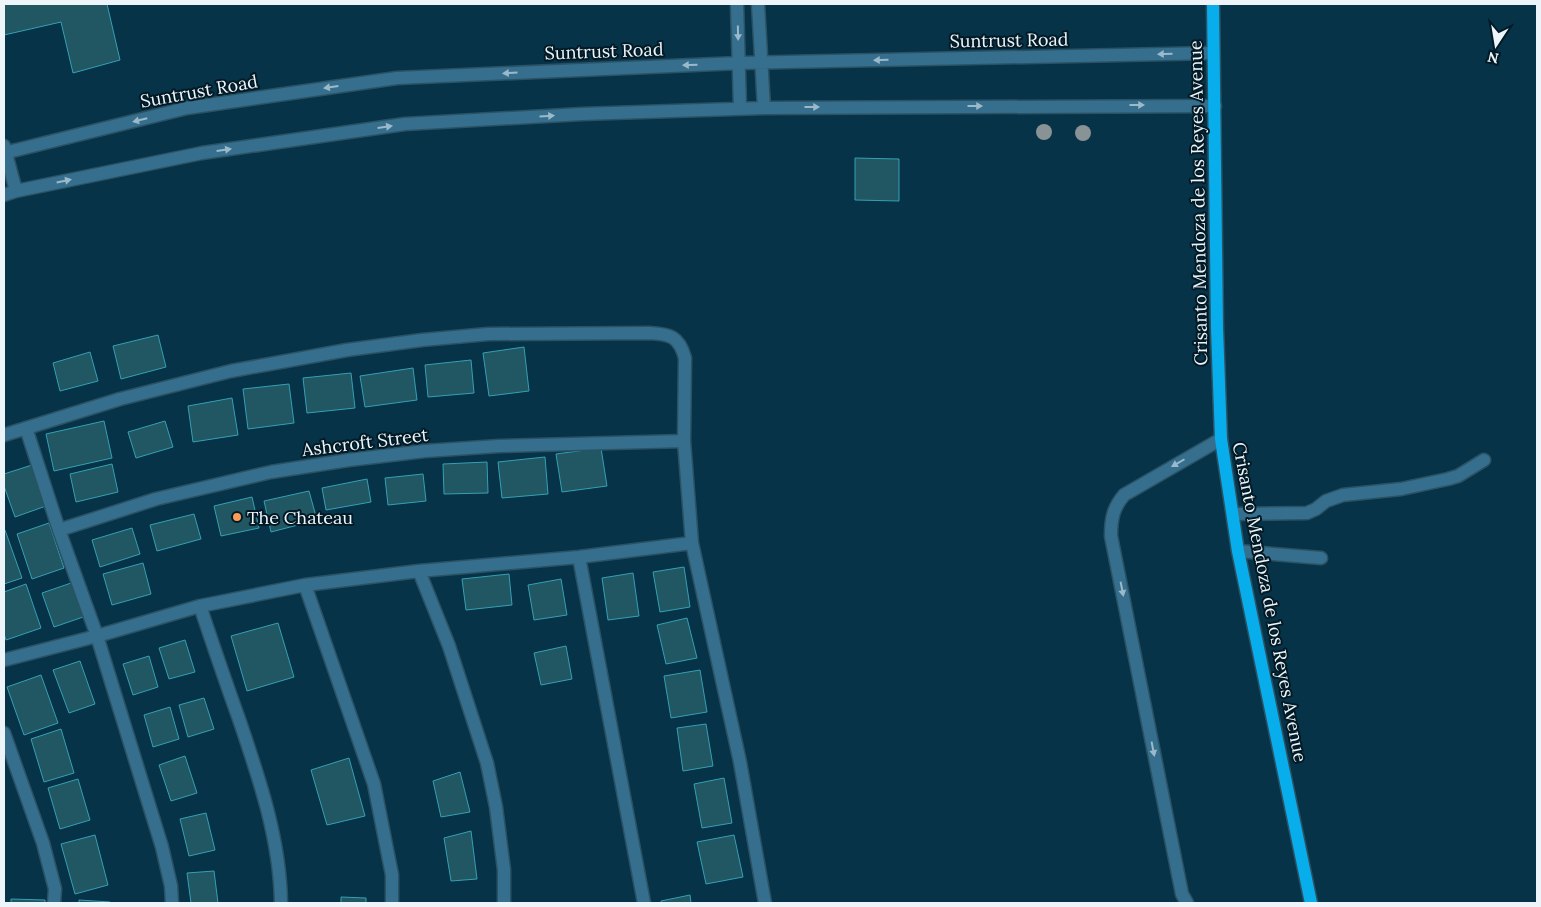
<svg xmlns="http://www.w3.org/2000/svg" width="1541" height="907" font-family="Lora,serif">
  <rect width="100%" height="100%" fill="#063348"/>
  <path fill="#205762" stroke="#35a0b5" d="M4,4h103l13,56 -47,13 -12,-51 -57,13z
    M855,158l44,1v42l-44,-1z
    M158,335l8,32 -45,12 -8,-33z
    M524,347l5,44 -40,5 -6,-43z
    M90,352l8,29 -38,10 -7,-28z
    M471,360l3,33 -46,4 -3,-32z
    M413,368l4,32 -52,7 -5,-31z
    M351,373l4,35 -48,5 -4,-35z
    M289,384l5,39 -46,6 -5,-40z
    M232,398l6,37 -45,7 -5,-36z
    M104,421l8,37 -58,13 -8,-37z
    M165,421l8,26 -37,11 -8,-26z
    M601,448l6,38 -45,6 -6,-38z
    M545,457l3,37 -46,4 -4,-36z
    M487,462l1,31 -44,1 -1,-30z
    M112,464l6,28 -42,10 -6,-28z
    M32,465l14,41 -31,11 -11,-31v-12z
    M423,474l3,27 -38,4 -3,-27z
    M367,479l4,23 -45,8 -4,-22z
    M309,491l8,29 -46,12 -7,-31z
    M252,497l7,31 -38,8 -7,-30z
    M194,514l7,25 -44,12 -7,-26z
    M49,523l15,45 -32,11 -15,-45z
    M132,528l8,26 -40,13 -8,-27z
    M4,530h1l17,48 -18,6z
    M143,563l8,31 -39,11 -9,-31z
    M684,567l6,40 -30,5 -7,-40z
    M633,573l6,43 -31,4 -6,-42z
    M509,574l3,31 -46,5 -4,-31z
    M561,579l6,36 -33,5 -6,-35z
    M74,582l12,34 -32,11 -12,-34z
    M26,584l15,44 -35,12 -2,-6v-42z
    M687,618l10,40 -31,6 -9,-39z
    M278,623l16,54 -47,14 -16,-55z
    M185,640l10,32 -26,7 -10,-31z
    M566,646l6,33 -31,6 -7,-32z
    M149,656l9,31 -25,8 -10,-31z
    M80,661l15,43 -26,9 -16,-43z
    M700,670l7,42 -36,6 -7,-42z
    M41,675l17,48 -34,12 -17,-48z
    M204,698l10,31 -26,8 -9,-32z
    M170,707l9,32 -26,8 -9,-32z
    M706,724l7,42 -30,5 -6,-43z
    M61,729l13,44 -30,9 -13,-43z
    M185,756l12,37 -26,8 -12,-36z
    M349,758l16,58 -38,9 -16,-55z
    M460,772l10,40 -29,5 -8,-36z
    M724,778l8,45 -30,5 -8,-44z
    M78,779l12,41 -30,9 -12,-41z
    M206,813l9,37 -26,6 -9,-37z
    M471,831l6,48 -26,2 -7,-43z
    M95,835l13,50 -33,9 -14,-50z
    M734,835l9,42 -37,7 -9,-42z
    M214,871l4,32h-27l-4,-30z
    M690,895l1,8h-30v-2z
    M341,897l25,1v5h-25z
    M11,899l34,1v3h-34z
    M79,900l31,2v1h-31z"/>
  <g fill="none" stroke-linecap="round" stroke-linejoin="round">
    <g stroke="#2b5264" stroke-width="15">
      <path id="minor" d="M737,4l3,104
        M758,4l6,104
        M4,146l12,45
        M4,153l183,-45 210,-30 342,-15 474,-10
        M4,195l12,-4 186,-38 203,-29 177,-10 182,-6 451,-2
        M26,428l33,102 38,106 65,211 9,39 1,17
        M4,435l116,-36 111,-28 116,-21 75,-10 66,-6 161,-1c21,1 30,3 36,25l-1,83 8,102 48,219 25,141
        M1233,514l74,-1 9,-4 10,-8 17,-6 58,-6 47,-10 10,-3 26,-16
        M59,530l97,-31 115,-27 78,-12 76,-9 74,-5 185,-5
        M1238,551l83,7
        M579,557l65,346
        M419,571l30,75 38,117 9,44 8,63v33
        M305,585l69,199 18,91v28
        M200,606c13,39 26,77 40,116 20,59 40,118 41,181
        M4,660l93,-24 103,-30 105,-21 114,-14 160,-14 113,-14
        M4,733l39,110 12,46 -1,14
        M1187,903l-5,-9 -71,-358c0,-17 2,-28 13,-41l97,-56"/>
    </g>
    <g stroke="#2b5264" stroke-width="15">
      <path id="major" d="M1213,4l4,324 4,111 17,112 73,352"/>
    </g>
    <use href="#minor" stroke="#356f8d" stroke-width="12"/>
    <use href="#major" stroke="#08adec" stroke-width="12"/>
  </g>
  <g fill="#899294">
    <circle cx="1044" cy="132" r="8"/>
    <circle cx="1083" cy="133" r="8"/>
  </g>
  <defs><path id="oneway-solid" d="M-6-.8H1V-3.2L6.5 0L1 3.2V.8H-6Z" transform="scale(1.25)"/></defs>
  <g fill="#9bb9c9">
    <use href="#oneway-solid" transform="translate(738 33) rotate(89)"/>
    <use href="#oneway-solid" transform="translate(1165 54) rotate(179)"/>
    <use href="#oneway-solid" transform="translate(881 60) rotate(179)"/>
    <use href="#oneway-solid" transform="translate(690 65) rotate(178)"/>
    <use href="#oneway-solid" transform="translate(510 73) rotate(177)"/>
    <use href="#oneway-solid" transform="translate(331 87) rotate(172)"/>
    <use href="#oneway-solid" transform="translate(1137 105)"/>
    <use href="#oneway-solid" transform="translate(975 106)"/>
    <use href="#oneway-solid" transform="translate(812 107)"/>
    <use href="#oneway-solid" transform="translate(547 116) rotate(-3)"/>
    <use href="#oneway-solid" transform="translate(140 120) rotate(166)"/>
    <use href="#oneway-solid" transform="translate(385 127) rotate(-8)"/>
    <use href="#oneway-solid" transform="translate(224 150) rotate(-8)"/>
    <use href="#oneway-solid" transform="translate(64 181) rotate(-12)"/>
    <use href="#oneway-solid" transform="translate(1178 463) rotate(150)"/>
    <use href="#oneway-solid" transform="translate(1122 589) rotate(79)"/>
    <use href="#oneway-solid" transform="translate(1153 749) rotate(79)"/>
  </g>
  <circle fill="#fe9c57" stroke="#021a26" stroke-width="2" cx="237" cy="517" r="5"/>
  <g text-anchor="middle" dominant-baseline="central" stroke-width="4" stroke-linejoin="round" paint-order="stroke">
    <g font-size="18" fill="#eef5fa" stroke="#021a26">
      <text transform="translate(1009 40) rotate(-1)">Suntrust Road</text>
      <text transform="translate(604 51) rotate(-2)">Suntrust Road</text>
      <text transform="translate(199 91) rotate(-10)">Suntrust Road</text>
      <text transform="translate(1198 203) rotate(-91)">Crisanto Mendoza de los Reyes Avenue</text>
      <text transform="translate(365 442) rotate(-7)">Ashcroft Street</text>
      <text transform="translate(1270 602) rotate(79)">Crisanto Mendoza de los Reyes Avenue</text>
    </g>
    <g font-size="18" fill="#eef5fa" stroke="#021a26" text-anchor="start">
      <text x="247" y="517">The Chateau</text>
    </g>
  </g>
  <rect width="1541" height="907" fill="none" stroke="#eef5fa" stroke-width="10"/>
  <g transform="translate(1496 45) rotate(192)" stroke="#021a26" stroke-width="4" paint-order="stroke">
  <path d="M0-4L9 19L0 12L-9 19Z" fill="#eef5fa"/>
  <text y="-8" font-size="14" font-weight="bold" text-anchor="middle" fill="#eef5fa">N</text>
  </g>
</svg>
